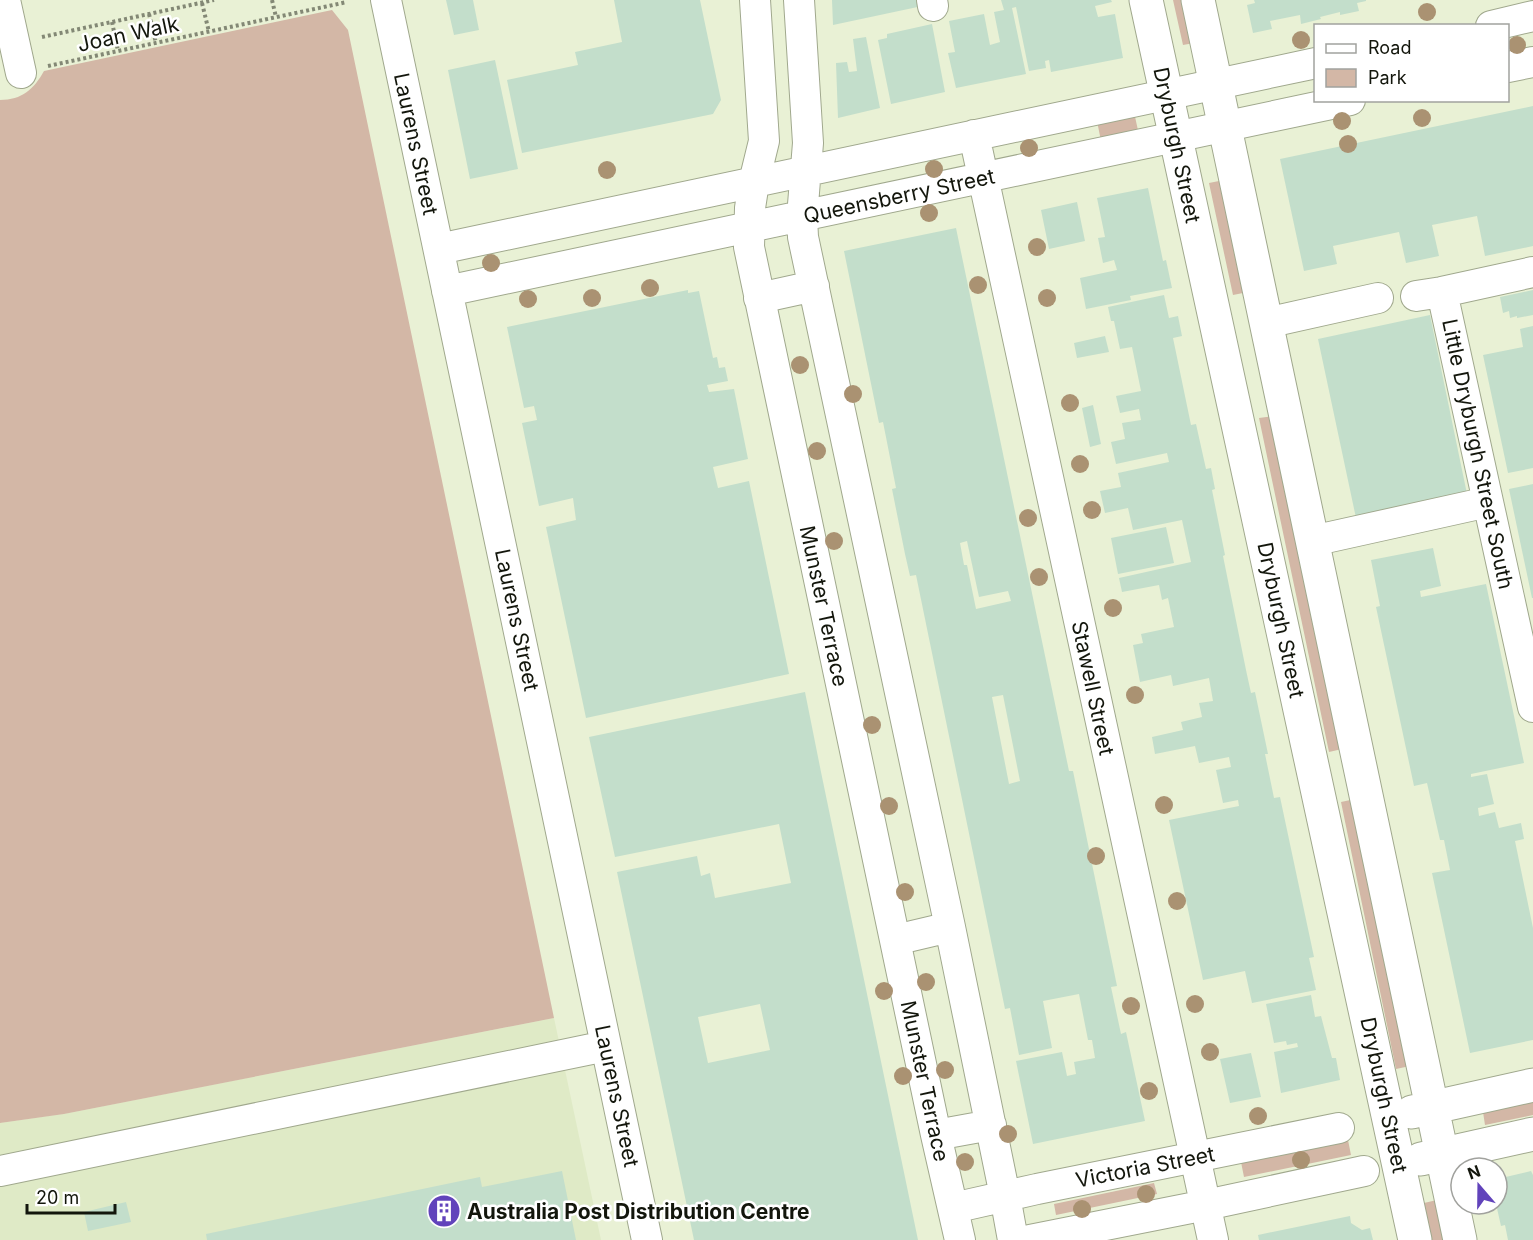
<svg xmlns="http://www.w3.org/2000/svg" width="1533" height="1240" font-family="Inter,sans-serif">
  <rect width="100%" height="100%" fill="#e9f1d5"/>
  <path fill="#dfeac6" d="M554,1018l47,222h-601v-117l69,-10z"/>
  <path fill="#d3b7a6" d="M1173,0h12l9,43 -11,2z
    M332,10l16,20 206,988 -490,96 -64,9v-1023c22,0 34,-11 44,-29z
    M1134,112l5,23 -38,6 -4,-20z
    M1224,180l24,112 -15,3 -24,-112z
    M1273,416l69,333 -13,3 -70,-334z
    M1355,799l55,267 -14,3 -55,-267z
    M1533,1101v14l-48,10 -2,-13z
    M1348,1140l3,15 -107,22 -3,-15z
    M1154,1183l3,11 -101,21 -2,-11z
    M1437,1200l9,40h-14l-8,-37z"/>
  <path fill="#c3decb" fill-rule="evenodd" d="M446,0h27l6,30 -25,5z
    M614,0h86l21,100 -8,14 -191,39 -15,-73 71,-15 -3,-13 47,-10z
    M832,0h95v5l-94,20z
    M1001,0h110l1,2 -17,4 3,11 17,-3 8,44 -72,14 -2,-12 -4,1 1,7 -17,3 -13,-64 -4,1 14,66 -70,14 -8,-35 7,-1 -6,-31 35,-7 6,31 10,-3 -6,-30 10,-2z
    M1254,0h112v1l-9,2 2,8 -19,4v-3l-20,5 1,2 -20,5 -1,-9 -30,6 2,8 -19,4 -6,-28 8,-2z
    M932,24l13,68 -54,12 -13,-64 9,-2v-4z
    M866,37l14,71 -42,10 -2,-55 11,-1 2,10 8,-1 -4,-32z
    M495,60l23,109 -48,10 -22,-109z
    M1533,106v140l-48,10 -8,-40 -45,9 7,31 -33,7 -7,-31 -66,14 4,18 -33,7 -24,-112z
    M1148,188l15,73 3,-1 6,28 -42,8 1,4 -45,9 -6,-31 37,-8 -3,-10 -11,3 -5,-25 7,-1 -8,-39z
    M1077,202l8,39 -36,8 -8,-39z
    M956,228l113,543h4l44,215 -6,1 10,47 5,-2 19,89 -112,23 -17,-83 46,-9 5,24 9,-2 -2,-12 21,-4 -3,-18h-4l-9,-46 -36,7 9,47 -33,7 -9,-47 -5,1 -89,-434 -6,1 -5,-22 -13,-65 4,-1 -13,-66 -4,1 -35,-172zM967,541l12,56 29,-6 3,10 -35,8 -9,-44h-3l-4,-22zM1003,695l17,86 -11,3 -17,-87z
    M688,290v3l11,-2 14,67 4,-1 2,11 6,-1 3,14 -21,4 2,7 25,-3 14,70 -35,8 5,21 31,-7 40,193 -203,44 -40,-191 30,-7 -3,-22 -34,8 -17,-83 15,-3 -3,-14 -10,2 -17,-81z
    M1533,290v25l-16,3v-2l-7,2 -1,-7 -6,2 -3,-16z
    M1164,295l5,23 9,-2 4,20 -9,2 18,87 5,-1 10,45 5,-1 4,21 -3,1 13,65 -2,1 23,114 5,23 4,-1 13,62h-3l9,44 6,-1 34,160 -5,1 7,32 -64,13 -7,-32 -42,9 -34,-160 70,-14 -1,-6 -15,3 -7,-33 15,-3 -2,-10 -30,6 -4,-17 -40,8 -3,-17 31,-7 -2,-8 21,-5 -3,-14 14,-2 -4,-23 -36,8 -2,-11 -31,7 -7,-37 10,-2 -2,-9 33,-7 -6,-29 -6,2 -3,-15 -37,7 -3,-14 72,-16 -9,-42 -49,10 -5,-22 -23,5 -5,-22 21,-4 -3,-14 51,-11 -2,-9 -51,11 -5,-22 14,-3 -3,-16 19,-3 -2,-11 -19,4 -4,-17 25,-5 -9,-44 -12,2 -6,-28h-3l-3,-14z
    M1430,315l37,179 -111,24 -38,-179z
    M1533,326v142l-25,5 -25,-118 40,-8 -3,-18z
    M1105,336l4,16 -32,6 -3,-15z
    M1093,405l8,39 -11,3 -8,-39z
    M1533,484v114h-1l-23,-109z
    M1166,527l8,36 -56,11 -7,-36z
    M1433,548l8,38 -21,5 1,6 65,-13 38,179 -53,11v3l16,-3 7,30 -16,4 1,8 16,-4 4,16 22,-5 3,16 -9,2 18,87v112l-63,13 -38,-180 18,-3 -6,-30h-4l-13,-57 -13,3 -38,-179 4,-1 -9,-46z
    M805,692l16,80 97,468h-224l-77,-368 80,-16 4,20 9,-3 5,25 76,-15 -12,-59 -164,33 -26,-120zM760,1004l10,46 -62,13 -10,-46z
    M1311,995l4,22 6,-1 11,42h4l4,22 -59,13 -7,-41 24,-5 -1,-4 -10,2 -1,-4 -12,2 -8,-39z
    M1251,1053l10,44 -31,6 -10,-44z
    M562,1171l14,69h-369l-1,-6 274,-57 2,10z
    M1531,1171l2,4v65h-25l-3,-15 -4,1 -5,-22 1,-25z
    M126,1202l5,20 -43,9 -4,-19z
    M1350,1216l1,7 11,7 8,-2 3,12h-114l-1,-5z"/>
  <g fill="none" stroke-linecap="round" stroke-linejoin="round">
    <g stroke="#a0a88d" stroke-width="32">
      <path id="minor" d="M5,0l16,73
        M386,0l261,1240
        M755,0l9,141 -10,41 -4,26 -1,39 187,888 24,105
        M799,0l9,143 -6,74 1,20 147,690 55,269 8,44
        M932,0l1,6
        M1491,26l42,-10
        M1508,67l25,-5
        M974,135l239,1105
        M439,249l877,-186
        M1533,272l-91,20 91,415
        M447,291l903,-191
        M1416,296l26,-4
        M759,298l55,-12
        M1266,323l112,-25
        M1312,541l176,-39
        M895,940l55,-13
        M936,1135l55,-10
        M0,1171l606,-125
        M953,1208l84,-19 302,-61
        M1030,1240l176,-35 158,-34"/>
    </g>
    <g stroke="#a0a88d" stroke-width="35">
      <path id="major" d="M1146,0l269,1240
        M1198,0l262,1240
        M1412,1112l121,-27
        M1421,1159l112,-25"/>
    </g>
    <path stroke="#838875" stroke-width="4" stroke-dasharray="3 3" stroke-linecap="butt" d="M272,0l4,17
      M202,3l7,29
      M149,14l7,29
      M112,22l6,29
      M42,37l172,-37
      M48,66l299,-64"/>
    <use href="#minor" stroke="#fff" stroke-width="30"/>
    <use href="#major" stroke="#fff" stroke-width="33"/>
  </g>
  <g fill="#aa9272">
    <circle cx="1427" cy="12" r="9"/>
    <circle cx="1301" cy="40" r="9"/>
    <circle cx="1517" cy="45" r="9"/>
    <circle cx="1422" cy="118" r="9"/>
    <circle cx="1342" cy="121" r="9"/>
    <circle cx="1348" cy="144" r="9"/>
    <circle cx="1029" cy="148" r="9"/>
    <circle cx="934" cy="169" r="9"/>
    <circle cx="607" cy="170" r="9"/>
    <circle cx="929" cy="213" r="9"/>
    <circle cx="1037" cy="247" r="9"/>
    <circle cx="491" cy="263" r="9"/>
    <circle cx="978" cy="285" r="9"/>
    <circle cx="650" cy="288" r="9"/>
    <circle cx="592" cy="298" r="9"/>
    <circle cx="1047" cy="298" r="9"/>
    <circle cx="528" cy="299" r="9"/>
    <circle cx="800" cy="365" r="9"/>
    <circle cx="853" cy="394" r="9"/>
    <circle cx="1070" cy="403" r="9"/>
    <circle cx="817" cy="451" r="9"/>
    <circle cx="1080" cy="464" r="9"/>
    <circle cx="1092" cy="510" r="9"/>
    <circle cx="1028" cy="518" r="9"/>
    <circle cx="834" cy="541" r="9"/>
    <circle cx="1039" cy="577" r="9"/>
    <circle cx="1113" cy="608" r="9"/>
    <circle cx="1135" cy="695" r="9"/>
    <circle cx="872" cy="725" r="9"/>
    <circle cx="1164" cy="805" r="9"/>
    <circle cx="889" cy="806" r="9"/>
    <circle cx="1096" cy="856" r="9"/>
    <circle cx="905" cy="892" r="9"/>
    <circle cx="1177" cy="901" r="9"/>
    <circle cx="926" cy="982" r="9"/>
    <circle cx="884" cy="991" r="9"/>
    <circle cx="1195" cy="1004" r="9"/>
    <circle cx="1131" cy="1006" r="9"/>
    <circle cx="1210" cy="1052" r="9"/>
    <circle cx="945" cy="1070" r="9"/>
    <circle cx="903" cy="1076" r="9"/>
    <circle cx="1149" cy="1091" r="9"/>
    <circle cx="1258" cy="1116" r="9"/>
    <circle cx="1008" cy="1134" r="9"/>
    <circle cx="1301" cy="1160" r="9"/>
    <circle cx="965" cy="1162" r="9"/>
    <circle cx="1146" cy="1194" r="9"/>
    <circle cx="1082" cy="1209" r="9"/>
  </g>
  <defs>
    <g id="building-disc" transform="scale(1.725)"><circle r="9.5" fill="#6143bb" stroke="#fff"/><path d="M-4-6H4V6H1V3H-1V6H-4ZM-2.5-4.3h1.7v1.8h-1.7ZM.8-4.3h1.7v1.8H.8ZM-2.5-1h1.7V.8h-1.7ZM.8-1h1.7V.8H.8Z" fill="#fff"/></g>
  </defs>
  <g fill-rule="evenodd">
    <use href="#building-disc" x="444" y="1211"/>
  </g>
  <g text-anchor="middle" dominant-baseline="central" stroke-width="5" stroke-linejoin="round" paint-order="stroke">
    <g font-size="21" fill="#13160c" stroke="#fff">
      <text transform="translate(128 34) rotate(-12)">Joan Walk</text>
      <text transform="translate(416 144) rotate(78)">Laurens Street</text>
      <text transform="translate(1177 145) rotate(78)">Dryburgh Street</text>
      <text transform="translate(899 196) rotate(-12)">Queensberry Street</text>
      <text transform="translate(1478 454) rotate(78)">Little Dryburgh Street South</text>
      <text transform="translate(824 606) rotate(78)">Munster Terrace</text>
      <text transform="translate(517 620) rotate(78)">Laurens Street</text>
      <text transform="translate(1281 620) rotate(78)">Dryburgh Street</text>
      <text transform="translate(1093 688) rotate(78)">Stawell Street</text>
      <text transform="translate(925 1081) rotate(78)">Munster Terrace</text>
      <text transform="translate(1384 1095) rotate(78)">Dryburgh Street</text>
      <text transform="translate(617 1096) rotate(78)">Laurens Street</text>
      <text transform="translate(1145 1167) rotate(-11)">Victoria Street</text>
    </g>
    <g font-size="21" font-weight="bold" fill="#13160c" stroke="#fff" text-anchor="start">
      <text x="467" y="1211">Australia Post Distribution Centre</text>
    </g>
  </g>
  <rect x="1314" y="24" width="195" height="78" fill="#ffffff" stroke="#a1a29e" stroke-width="1.5"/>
  <rect x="1326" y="44" width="30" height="9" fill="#ffffff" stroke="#a1a29e" stroke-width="1.5"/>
  <text x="1368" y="54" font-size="18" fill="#13160c">Road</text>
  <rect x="1326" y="69" width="30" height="18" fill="#d3b7a6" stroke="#a1a29e" stroke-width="1.5"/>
  <text x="1368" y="84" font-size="18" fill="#13160c">Park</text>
  <g transform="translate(1479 1186) rotate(340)"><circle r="28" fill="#ffffff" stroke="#a1a29e" stroke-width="1.5"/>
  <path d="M0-4.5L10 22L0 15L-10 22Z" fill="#6143bb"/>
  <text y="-9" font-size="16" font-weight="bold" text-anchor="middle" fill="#13160c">N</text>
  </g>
  <path d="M27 1204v9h88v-9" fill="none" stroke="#13160c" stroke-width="3"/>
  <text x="36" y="1204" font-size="18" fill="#13160c" stroke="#ffffff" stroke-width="4.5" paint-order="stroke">20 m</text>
</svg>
